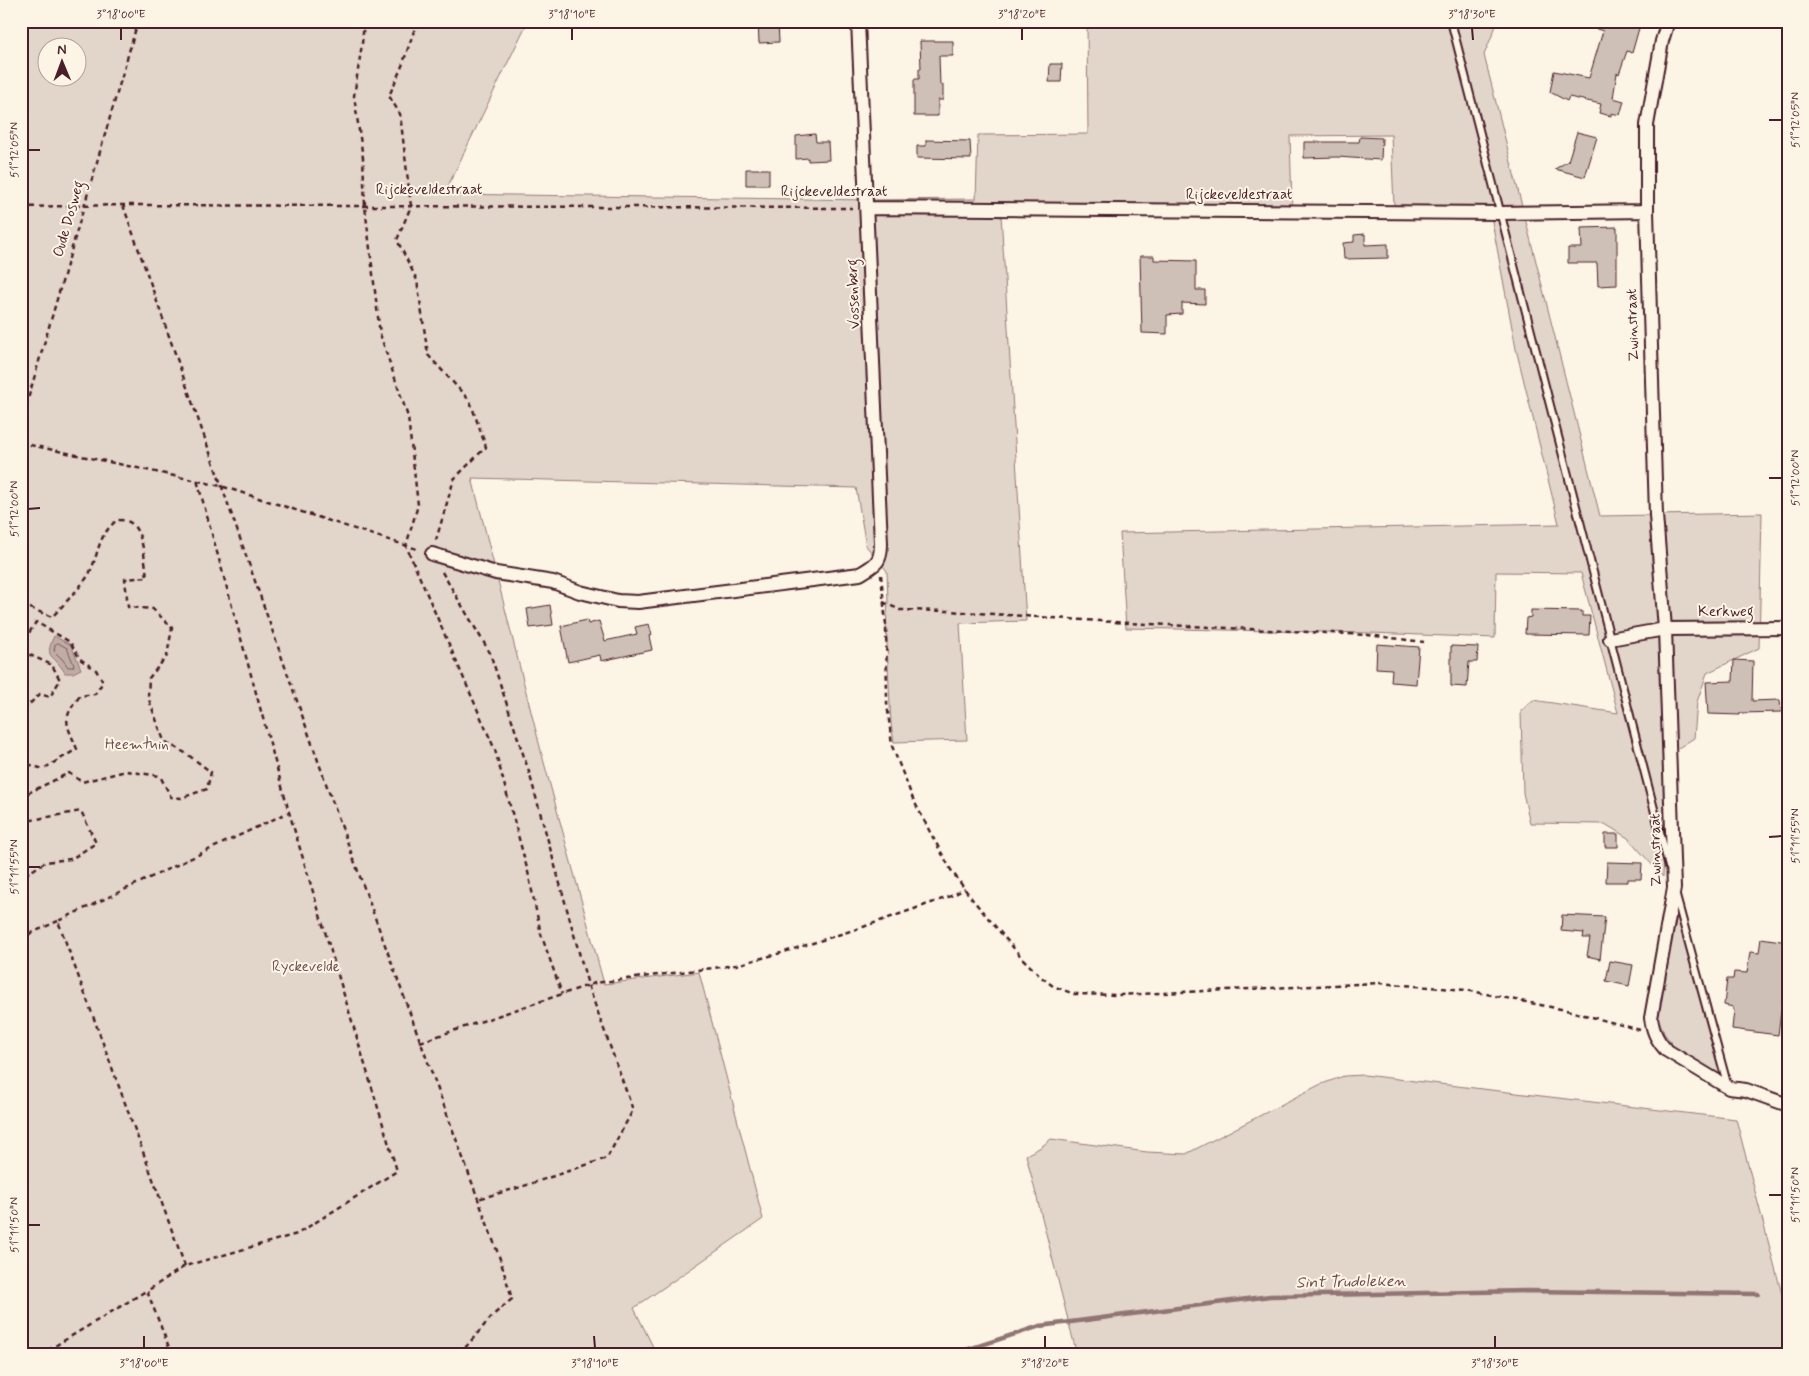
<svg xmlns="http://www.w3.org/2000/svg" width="1809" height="1376" font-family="Mynerve,sans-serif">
  <rect width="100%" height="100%" fill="#fcf5e5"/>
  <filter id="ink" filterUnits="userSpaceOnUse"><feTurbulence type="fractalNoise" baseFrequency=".02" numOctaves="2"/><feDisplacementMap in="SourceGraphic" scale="10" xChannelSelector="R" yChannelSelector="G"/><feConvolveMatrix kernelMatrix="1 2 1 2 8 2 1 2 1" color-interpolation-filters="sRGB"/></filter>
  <g filter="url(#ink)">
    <path fill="#e2d5ca" stroke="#967a7a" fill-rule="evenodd" d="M21,21h507l-84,173 427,6 105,-1 2,-64 110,-1 -1,-113h411l-14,34 116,461 162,-3 -3,135 -52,25 -10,29 -3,36 -25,16 -6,123 -35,-39 -23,-14 -75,-1 -7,-30 -2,-82 12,-11 85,13 -37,-140 -85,-1 -1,66 -124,-5 -245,-5 -6,-95 439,-9 -43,-175 -25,-133 -97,-10 -3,-71 -101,1 2,70 -291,8 25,407 -66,2 7,117 -73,2 -3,-18 -5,-99 2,-22 -1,-32 -21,-25 -10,-58 -384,-10 70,277 62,229 95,-12 64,247 -129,89 23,47h-636zM48,48h30v30h-30z
      M1675,915h3l44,164 -48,-32 -10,-14 -6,-16z
      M1364,1075l372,44 52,198v38h-711l-51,-200 15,-8 10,-8 96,13 39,2 133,-69 25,-9z"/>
    <path fill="#c0aca5" stroke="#917474" d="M54,636l17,9 10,24 -8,4h-8c-11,-20 -22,-13 -11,-37z"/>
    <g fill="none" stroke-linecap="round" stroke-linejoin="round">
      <path stroke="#79575c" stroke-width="1" d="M58,643l9,5 7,17 -1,2h-5l-5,-7 -9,-9 1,-6z"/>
      <path stroke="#917474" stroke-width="4.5" d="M951,1355l89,-29 230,-30 256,-5 232,3"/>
    </g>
    <path fill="#cfc0b7" stroke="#4a1f2b" d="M758,21h20l1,21 -20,1z
      M1582,21h59l-9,32 -5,-2 -8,23 -2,-1 -4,25 11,3 -4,14 -9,-2v3l-12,-3 2,-9 -32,-7 -2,4 -17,-9 4,-21 35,7 14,-47 -22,-7z
      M920,41h33v15h-14l1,29h3v15h-5v16h-24v-37h5v-10h2z
      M1050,64h12l-1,18h-12z
      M1577,132l20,5 -12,40 -30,-8 13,-8z
      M815,134l1,8h12l1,18 -21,1v-3l-12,1v-23z
      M1360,137l22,1 -1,22 -44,-3 -33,1v-16h55z
      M926,140l44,1 1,18 -54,-1v-12h9z
      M746,169h23v16h-23z
      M1617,227v58l-19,1 -1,-23h-29v-15h14l-1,-20z
      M1365,234v11l23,-1v14l-44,1 -1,-16 11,-1v-7z
      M1140,256h14v4l42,1v29h9v14l-23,-1v11l-15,1v19l-25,-1z
      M550,605l3,20 -23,3 -3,-19z
      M1531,610l51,1v5h8l-1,19 -64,-1 1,-16 5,-1z
      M587,620l1,4 11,-3 6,20 32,-7 -2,-7 14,-3 3,11 -3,1 3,14 -51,11 -1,-6 -32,7 -7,-36z
      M1377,644l42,3 -3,37 -25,-2 1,-13 -16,-1z
      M1451,646l27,1 -1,15h-8l-2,25 -16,-1z
      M1734,660l19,1 -1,40 28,-1 1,12 -41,1v2l-32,-1 -2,-32 27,-1z
      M1605,834h13v13h-13z
      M1607,862l35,1 -1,16h-13v3h-22z
      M1562,915l43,2 -5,42 -13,-3 3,-18h-7l1,-5 -23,-2z
      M1761,938l27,4v29l-4,25 -1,-1 -5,40 -46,-6 2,-19h-1v-3l-9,-2 3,-26h6l1,-7 13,1 3,-21 9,1z
      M1610,961l23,4 -4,21 -23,-5z"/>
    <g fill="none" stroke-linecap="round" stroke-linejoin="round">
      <g stroke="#4a1f2b" stroke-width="10">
        <path id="service" d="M1451,21l218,846
          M1676,896l52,191"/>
      </g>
      <g stroke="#4a1f2b" stroke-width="16">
        <path id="minor" d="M1668,21l-6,20 -15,84v86l9,304 9,114 9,259 -23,130c2,13 5,21 15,32l63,38 17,2 42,15
          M866,208l635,5 146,-2
          M432,554l64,19 57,9 27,10 38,9 20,1 222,-28c16,-10 21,-11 21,-31l-23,-522
          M1610,639l55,-10 123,-1"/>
      </g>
      <path stroke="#4a1f2b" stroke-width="2.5" stroke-dasharray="5 4" stroke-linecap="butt" d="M364,21l-2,23 -8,52 9,62 2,48 15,128 28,83 10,88 -12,41 89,204 33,122 13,62 21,60
        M415,21l1,4 -14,41 -13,30 11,18 11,92 -14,34 20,40 11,75 42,46 16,46 -32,32 -18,61
        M123,205l206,587 171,467 12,40 -19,16 -34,40
        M21,207l102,-2 729,3
        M21,423l117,-402
        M21,443l200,43 199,64
        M442,572l48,81 39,119 59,213 45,125 -26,48 -86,29 -43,12
        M881,575l5,50 1,78 5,43 21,53 17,33 21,38 21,29 51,60 17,17 13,10 21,8 44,1 261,-12 87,7 100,20 74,20
        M883,602l17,8 48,1 181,12 239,12 56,7
        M21,608h9l22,9c9,-10 34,-35 38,-45 10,-22 7,-35 27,-52 5,0 11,0 15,4 12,11 13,39 15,53l-22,2 3,28 25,2 19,19 -5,28 -18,22 -1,19 16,44 23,13 24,18 -4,17 -26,9 -10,-1 -11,-21 -34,-5 -44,11 -13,-9 -43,21h-5
        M21,630l8,3 7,-11 34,20 10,17 16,11 7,12 -8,12 -15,2c-19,24 -14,26 -3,53l-34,20 -22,-7
        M21,651l31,14 8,15 -10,17 -10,-3 -19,18
        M21,822l60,-11 15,32 -25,16 -26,3 -15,10 -9,3
        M21,938l37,-17
        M420,1042l175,-59 141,-18 45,-12 82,-26 88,-31 14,-7
        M185,1266l-127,-345 231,-109
        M40,1355l106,-64
        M172,1355l-25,-64 38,-25 112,-32 100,-63 -108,-359 -92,-332"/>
      <use href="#service" stroke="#fcf5e5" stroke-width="6"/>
      <use href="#minor" stroke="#fcf5e5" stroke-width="12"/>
    </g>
  </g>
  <path fill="none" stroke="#4a1f2b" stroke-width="2" d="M121,28v12M572,28v12M1022,28v12M1472,28l1,12M1769,120h13M28,150h12M1769,478h13M28,509l12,-1M1769,837l13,-1M28,867h12M1769,1195h13M28,1225h12M144,1336v12M594,1336l1,12M1045,1336v12M1495,1336v12"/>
  <g text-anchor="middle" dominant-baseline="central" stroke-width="4" stroke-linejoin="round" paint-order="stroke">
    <g font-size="15" fill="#4a1f2b" stroke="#fcf5e5">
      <text x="429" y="190">Rijckeveldestraat</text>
      <text x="834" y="192">Rijckeveldestraat</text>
      <text x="1239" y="195">Rijckeveldestraat</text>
      <text transform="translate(69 219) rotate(-74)">Oude Dosweg</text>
      <text transform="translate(854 294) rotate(-92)">Vossenberg</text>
      <text transform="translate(1633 325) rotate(-92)">Zwinstraat</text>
      <text x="1726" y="612">Kerkweg</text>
      <text transform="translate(1656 850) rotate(-91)">Zwinstraat</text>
    </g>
    <g font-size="15" fill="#704c53" stroke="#fcf5e5">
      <text x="137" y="745">Heemtuin</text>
      <text x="306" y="967">Ryckevelde</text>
    </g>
    <g font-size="16" font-style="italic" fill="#6d4950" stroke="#fcf5e5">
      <text transform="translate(1351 1282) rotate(-1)">Sint Trudoleken</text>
    </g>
  </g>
  <rect width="1809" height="1376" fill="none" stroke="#fcf5e5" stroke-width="55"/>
  <g transform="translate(62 62) rotate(359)"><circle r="24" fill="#fcf5e5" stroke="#b59f9b"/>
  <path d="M0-4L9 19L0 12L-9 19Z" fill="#4a1f2b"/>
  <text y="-8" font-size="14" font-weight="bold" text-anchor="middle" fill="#4a1f2b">N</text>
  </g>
  <rect x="28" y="28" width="1754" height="1320" fill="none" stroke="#4a1f2b" stroke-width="2"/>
  <g font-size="12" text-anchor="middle" fill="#4a1f2b">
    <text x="121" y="18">3°18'00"E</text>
    <text x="572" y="18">3°18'10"E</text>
    <text x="1022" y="18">3°18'20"E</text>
    <text x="1472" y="18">3°18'30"E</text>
    <text transform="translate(1795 120) rotate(-90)" y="4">51°12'05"N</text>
    <text transform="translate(14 150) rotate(-90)" y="4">51°12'05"N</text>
    <text transform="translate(1795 478) rotate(-90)" y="4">51°12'00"N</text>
    <text transform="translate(14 509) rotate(-90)" y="4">51°12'00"N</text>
    <text transform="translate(1795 836) rotate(-90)" y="4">51°11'55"N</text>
    <text transform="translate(14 867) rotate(-90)" y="4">51°11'55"N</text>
    <text transform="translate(1795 1195) rotate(-90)" y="4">51°11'50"N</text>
    <text transform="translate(14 1225) rotate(-90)" y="4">51°11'50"N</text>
    <text x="144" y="1367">3°18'00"E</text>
    <text x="595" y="1367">3°18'10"E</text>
    <text x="1045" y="1367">3°18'20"E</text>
    <text x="1495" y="1367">3°18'30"E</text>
  </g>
</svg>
